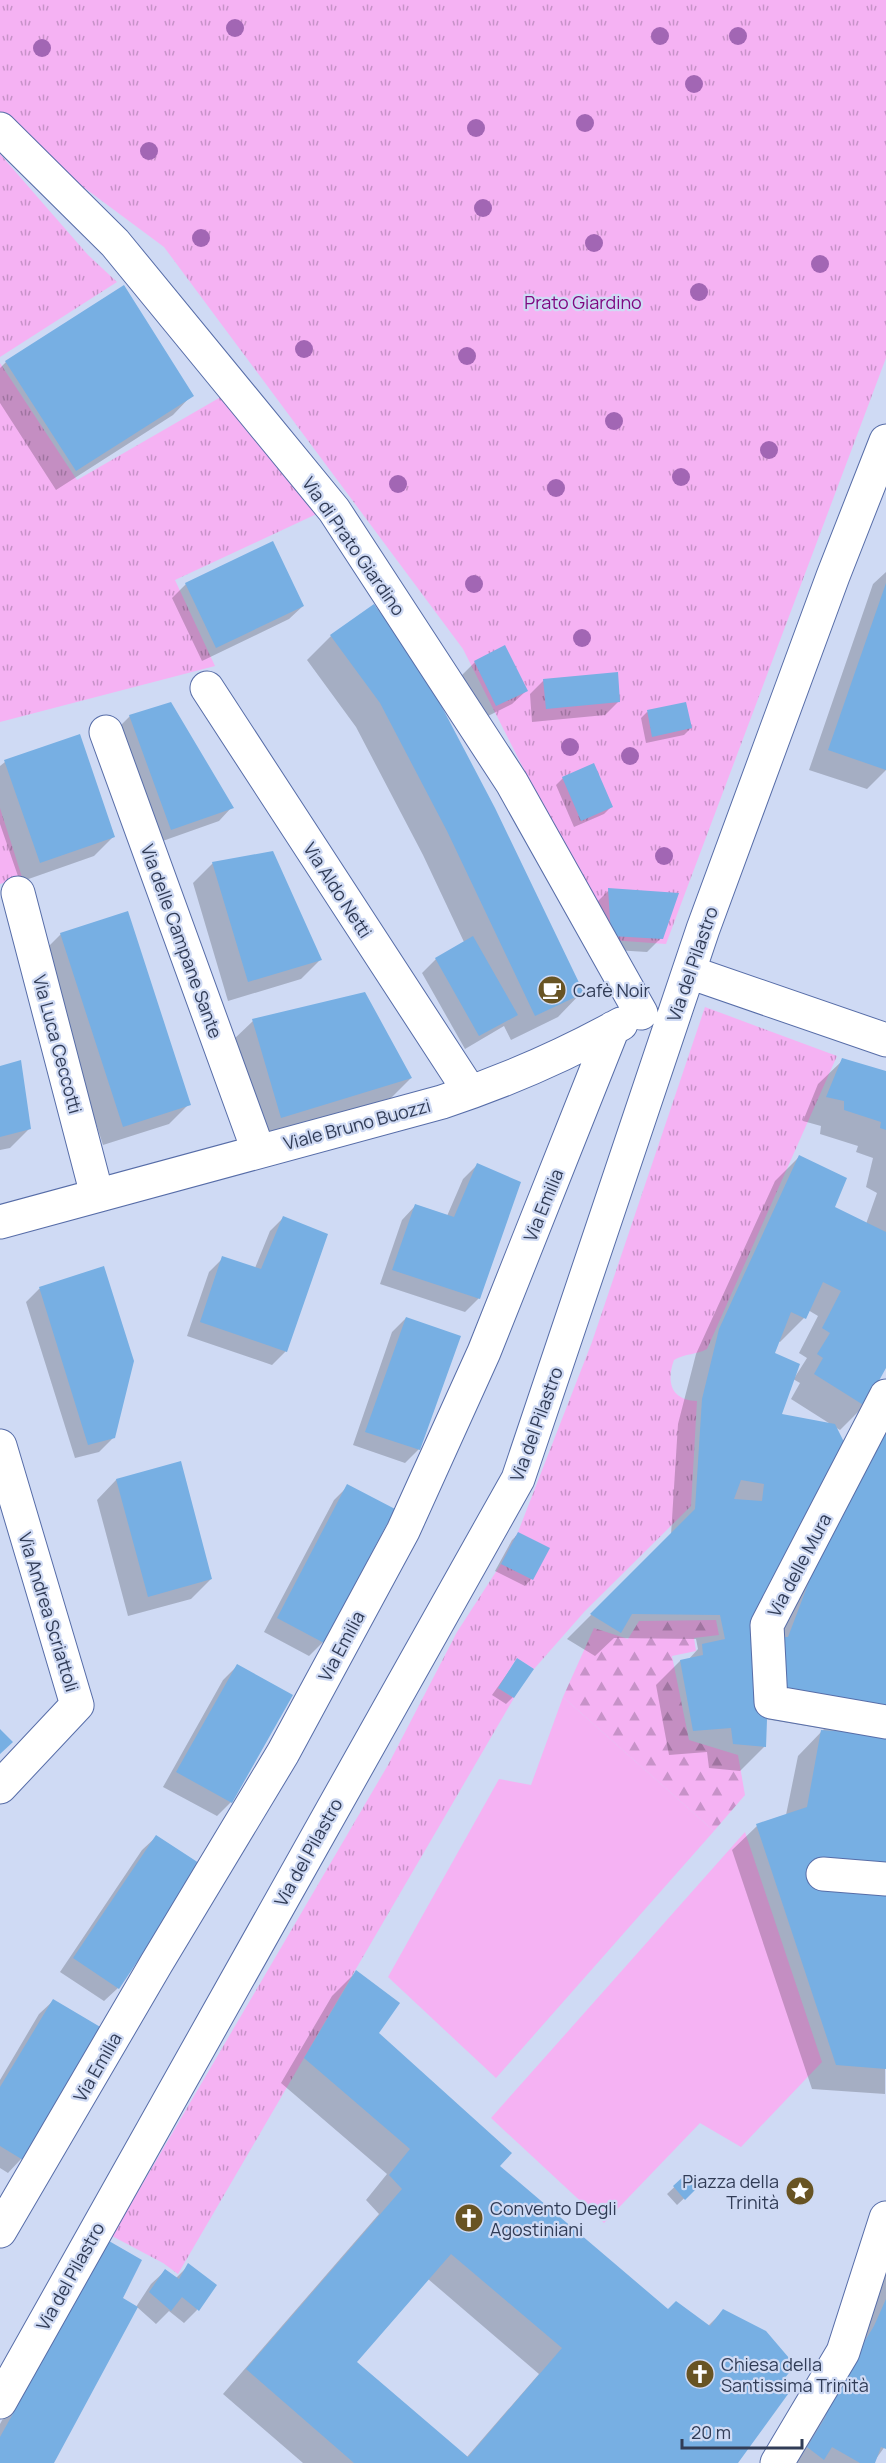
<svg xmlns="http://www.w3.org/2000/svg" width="886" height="2463" font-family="Manrope,sans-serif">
  <defs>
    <pattern id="grass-tufts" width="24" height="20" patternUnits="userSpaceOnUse" patternTransform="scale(1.5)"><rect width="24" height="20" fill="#f5b2f3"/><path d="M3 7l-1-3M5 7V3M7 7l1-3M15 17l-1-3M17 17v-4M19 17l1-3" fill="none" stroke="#c792c8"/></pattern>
    <pattern id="forest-firs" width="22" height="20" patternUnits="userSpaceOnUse" patternTransform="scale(1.5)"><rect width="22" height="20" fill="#f5b2f3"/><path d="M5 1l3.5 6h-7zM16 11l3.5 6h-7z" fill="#c792c8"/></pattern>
  </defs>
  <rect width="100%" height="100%" fill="#cfdaf4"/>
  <path fill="url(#grass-tufts)" d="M0,0h886v358l-220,586 -56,-4 -147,-291 -299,-402 -132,-98 -32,-34z
    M0,154l88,101 29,27 -117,75z
    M0,363l77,117 149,-86 97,117 -148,69 40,86 -215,56z
    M0,808l22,69 -22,7z
    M705,1007l132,49 -130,293c-11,6 -21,4 -33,11 -8,22 -3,40 23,41l-6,105 -106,105 -51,58 -17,-11 -19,30 16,10 -336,576 -15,-11 -51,-27 276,-471 69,-133 44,-68 17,-32 74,-190z"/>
  <path fill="url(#forest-firs)" d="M716,1620l3,15 -25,3 2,13 -24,5 17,84 49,15 7,40 -31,36 -151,-134 31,-69 34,11 11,-18z"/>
  <path fill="#f5b2f3" d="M563,1697l151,134 -218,247 -108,-101 111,-198 32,6z
    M745,1832l77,230 -81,85 -41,-24 -96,100 -113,-105z"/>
  <path fill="#0003" fill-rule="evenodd" d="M6,362l186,33 -19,20 -117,75 -56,-87v-35z
    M886,572v198l-19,19 -58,-19 64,-186z
    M186,584l117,22 -14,13 -87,42 -30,-63z
    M374,606l208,386 -24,25 -47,23 -7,-14 -39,23 -43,-76 14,-14 28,-17 -41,-87 -67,-128 -49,-67 24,-24z
    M475,662l51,29 -14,13 -30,15 -21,-43z
    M544,680l75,21 -14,14 -73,7 -2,-28z
    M647,712l44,16 -7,7 -38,8 -5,-25z
    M130,716l102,91 -13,14 -62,22 -41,-113z
    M5,762l109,74 -20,20 -74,26 -20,-58v-58z
    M563,778l48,29 -7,7 -30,13 -18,-42z
    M213,863l107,97 -19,19 -73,22 -35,-118z
    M609,890l52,48 -14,14 -49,-3 -3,-45z
    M61,934l128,170 -20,20 -66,21 -62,-191z
    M253,1021l158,57 -20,20 -130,39 -28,-97z
    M843,1060l43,13v292l-22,41 -24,24 -5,-3 7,15 16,12 28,110 -1,530 -73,-5 -80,-239 25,-24 29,-11 12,-59 26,-27 -59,-10 -1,28 -24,24 -31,-3 -2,-16 -38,3 -13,-70 24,-24 8,-1 10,-11 -2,-10 -82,-1 -19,18 -28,-17 104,-104 7,-111 18,-70 79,-173 24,-24 34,51 33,16 11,-31 -11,-6 7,-29 -17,-6 2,-6 -38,-12 1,-8 -18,-5 15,-37zM808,1310l10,6 -19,37 8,5 -12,19 -22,-23 5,-13 2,1 24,-24zM793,1379l7,4 -9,16 41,26 -52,-10z
    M0,1068l30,60 -20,20 -10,2z
    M477,1165l2,133 -14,14 -85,-28 22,-64 13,-14 32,10 16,-37z
    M284,1217l2,134 -14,14 -85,-29 22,-64 14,-14 32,10 15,-37z
    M104,1268l9,170 -14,14 -24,6 -49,-156 13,-13z
    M406,1318l13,131 -14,14 -52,-18 39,-113z
    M179,1463l32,116 -20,20 -63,17 -31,-116 19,-20z
    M348,1486l-25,156 -14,14 -45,-24 70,-132z
    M518,1534l30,14 -17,31 -6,7 -30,-15 17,-31z
    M517,1660l-4,37 -7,7 -14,-9z
    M237,1666l54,30 -60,106 -14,14 -54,-29 60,-107z
    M156,1837l-38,151 -14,13 -44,-29 82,-122z
    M356,1972l20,61 122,133 169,145 41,15 15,-15 56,72 -43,80h-433l-80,-69 156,-180 -13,-14 21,-26 -106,-91 51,-87zM428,2279l111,95 -73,84 -111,-95z
    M53,2001l-32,158 -13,14 -8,-5v-88l39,-66z
    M686,2176l10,11 -19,18 -10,-11z
    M89,2263l32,36 15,8 15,-23 14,-13 10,8 14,-14 8,45 -13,13 -15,-12 -13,13 -19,-17 -85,156h-52v-39z
    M886,2269v176l-13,18h-83z"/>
  <path fill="#77afe3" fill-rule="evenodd" d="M124,285l70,111 -118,75 -71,-110z
    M273,541l31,65 -88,42 -31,-65z
    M886,583v187l-58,-20z
    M374,604l49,67 72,137 89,185 -49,23 -88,-185 -67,-128 -50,-68z
    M505,645l23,46 -32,15 -22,-45z
    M618,672l2,30 -74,7 -3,-30z
    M171,702l63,106 -63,22 -42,-115z
    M686,702l6,26 -40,9 -5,-27z
    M80,734l35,103 -75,26 -36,-103z
    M594,763l19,44 -32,14 -19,-44z
    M273,851l49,109 -74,22 -36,-120z
    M608,888l71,5 -16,46 -52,-3z
    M128,911l63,194 -68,22 -63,-194z
    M473,936l45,79 -39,21 -44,-78z
    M365,992l47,86 -131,40 -29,-99z
    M842,1058l44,13v59l-6,-2 1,-6 -37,-12v-9l-18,-4z
    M21,1060l10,69 -31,8v-71z
    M799,1155l48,23 -12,29 51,25v136l-21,38 -51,-32 9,-16 -6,-4 13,-21 -8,-5 19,-37 -18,-9 -17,37 -15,-7 -16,41 25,11 -18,50 53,10 9,18 -88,170 11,108 -1,27 -33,-3 -2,-16 -38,3 -13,-71 23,-5 -1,-11 23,-5 -5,-24 -88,-1 -11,19 -31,-19 105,-105 7,-110 17,-70zM741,1480l23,4 -2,17 -28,-2z
    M477,1163l44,19 -41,117 -88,-29 23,-66 39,13z
    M283,1216l45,18 -41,118 -87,-30 22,-66 39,13z
    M104,1266l30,95 -19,77 -27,7 -49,-158z
    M406,1317l55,19 -41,114 -55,-18z
    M886,1421v287l-110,-16 5,-55h7l22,-58z
    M181,1461l31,118 -64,18 -32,-118z
    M347,1484l48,25 -71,134 -47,-25z
    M518,1532l32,16 -17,32 -32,-16z
    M517,1658l17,11 -20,29 -16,-10z
    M237,1664l56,31 -61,108 -56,-31z
    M0,1729l13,13 -13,12z
    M821,1730l65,5v131l-74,-1 -1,20 75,6v178l-50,-4 -80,-241 51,-17z
    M156,1835l46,30 -83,124 -46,-31z
    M356,1970l44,33 -21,30 133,120 -12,13 168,143 8,-8 34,25 13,-17 43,22 29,34 -14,18 10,7 -53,73h-384l-108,-94 156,-180 -13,-14 21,-26 -106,-91zM451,2254l111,94 -94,109 -111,-95z
    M53,1999l49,29 -79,132 -23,-14v-59z
    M686,2174l12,13 -13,13 -12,-14z
    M109,2241l33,19 -19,38 15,9 -84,156h-54v-26z
    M188,2263l29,22 -18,26 -17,-14 -11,14 -22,-19 16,-23 14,10z
    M886,2299v150l-5,-2 -6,16h-15l-28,-16 -8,13 -17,-13 19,-31 -5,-4 53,-86z"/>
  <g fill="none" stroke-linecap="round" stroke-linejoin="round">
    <g stroke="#576da8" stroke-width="35">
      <path id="street" d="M0,129l115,114 219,267 178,273 129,230
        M207,688l263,404
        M106,732l152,418
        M18,893l79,302
        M689,972l197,68
        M0,1222l442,-120c61,-20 123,-47 179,-78
        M886,1396l-119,229 4,77 115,20
        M0,1446l77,259 -77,82
        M823,1874l63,5
        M0,2231l156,-267 127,-211 120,-222 81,-179 129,-324
        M0,2402l518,-923 185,-550 130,-353 53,-135
        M777,2463l66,-111 43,-134"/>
    </g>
    <use href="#street" stroke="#fff" stroke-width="33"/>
  </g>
  <g fill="#a266b4">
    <circle cx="235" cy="28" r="9"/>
    <circle cx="660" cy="36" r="9"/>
    <circle cx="738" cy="36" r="9"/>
    <circle cx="42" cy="48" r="9"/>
    <circle cx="694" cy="84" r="9"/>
    <circle cx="585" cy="123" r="9"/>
    <circle cx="476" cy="128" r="9"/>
    <circle cx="149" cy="151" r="9"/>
    <circle cx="483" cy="208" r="9"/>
    <circle cx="201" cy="238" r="9"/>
    <circle cx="594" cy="243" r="9"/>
    <circle cx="820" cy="264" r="9"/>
    <circle cx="699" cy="292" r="9"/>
    <circle cx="304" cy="349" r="9"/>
    <circle cx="467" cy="356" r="9"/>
    <circle cx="614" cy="421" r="9"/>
    <circle cx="769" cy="450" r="9"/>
    <circle cx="681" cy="477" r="9"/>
    <circle cx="398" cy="484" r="9"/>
    <circle cx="556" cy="488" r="9"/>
    <circle cx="474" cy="584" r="9"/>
    <circle cx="582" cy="638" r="9"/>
    <circle cx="570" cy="747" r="9"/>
    <circle cx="630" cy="756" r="9"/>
    <circle cx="664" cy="856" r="9"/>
  </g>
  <defs>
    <g id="cafe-disc" transform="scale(1.5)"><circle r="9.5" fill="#685423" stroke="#cfdaf4"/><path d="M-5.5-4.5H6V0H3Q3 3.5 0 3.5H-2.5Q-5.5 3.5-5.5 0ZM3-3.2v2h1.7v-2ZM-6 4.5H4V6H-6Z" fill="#fff"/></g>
    <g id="sight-disc" transform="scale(1.5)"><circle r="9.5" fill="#685423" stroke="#cfdaf4"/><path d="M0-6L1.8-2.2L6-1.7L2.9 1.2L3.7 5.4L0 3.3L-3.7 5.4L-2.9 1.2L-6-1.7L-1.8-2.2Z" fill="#fff"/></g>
    <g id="church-disc" transform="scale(1.5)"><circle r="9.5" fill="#685423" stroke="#cfdaf4"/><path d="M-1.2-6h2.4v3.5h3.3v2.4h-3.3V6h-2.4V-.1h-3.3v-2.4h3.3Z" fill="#fff"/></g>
  </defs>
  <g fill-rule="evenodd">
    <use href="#cafe-disc" x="552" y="990"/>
    <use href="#sight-disc" x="800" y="2191"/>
    <use href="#church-disc" x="469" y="2218"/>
    <use href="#church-disc" x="700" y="2374"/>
  </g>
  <g text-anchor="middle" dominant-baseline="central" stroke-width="4.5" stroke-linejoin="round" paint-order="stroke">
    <g font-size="18" fill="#7e0880" stroke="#cfdaf4">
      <text x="583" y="302">Prato Giardino</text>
    </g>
    <g font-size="18" fill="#313c56" stroke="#cfdaf4">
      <text transform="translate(354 546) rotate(55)">Via di Prato Giardino</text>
      <text transform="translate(338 890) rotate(57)">Via Aldo Netti</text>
      <text transform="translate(182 941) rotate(70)">Via delle Campane Sante</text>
      <text transform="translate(692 964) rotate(-71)">Via del Pilastro</text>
      <text transform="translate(58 1044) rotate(75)">Via Luca Ceccotti</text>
      <text transform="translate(357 1124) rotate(-15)">Viale Bruno Buozzi</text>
      <text transform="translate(543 1205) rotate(-68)">Via Emilia</text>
      <text transform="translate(536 1424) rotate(-70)">Via del Pilastro</text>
      <text transform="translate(799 1565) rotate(-62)">Via delle Mura</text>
      <text transform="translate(49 1612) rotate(73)">Via Andrea Scriattoli</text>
      <text transform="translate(341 1646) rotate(-62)">Via Emilia</text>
      <text transform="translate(308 1852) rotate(-61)">Via del Pilastro</text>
      <text transform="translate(97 2067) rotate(-60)">Via Emilia</text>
      <text transform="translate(70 2276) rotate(-61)">Via del Pilastro</text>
    </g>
    <g font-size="18" fill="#313c56" stroke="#cfdaf4" text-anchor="start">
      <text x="573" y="990">Cafè Noir</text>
      <text x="779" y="2181" text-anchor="end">Piazza della<tspan x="779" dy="21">Trinità</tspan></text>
      <text x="490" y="2208">Convento Degli<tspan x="490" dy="21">Agostiniani</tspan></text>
      <text x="721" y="2364">Chiesa della<tspan x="721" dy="21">Santissima Trinità</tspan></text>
    </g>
  </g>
  <path d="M682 2439v9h120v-9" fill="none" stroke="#313c56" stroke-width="3"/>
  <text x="691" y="2439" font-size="18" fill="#313c56" stroke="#cfdaf4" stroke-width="4.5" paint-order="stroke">20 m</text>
</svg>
